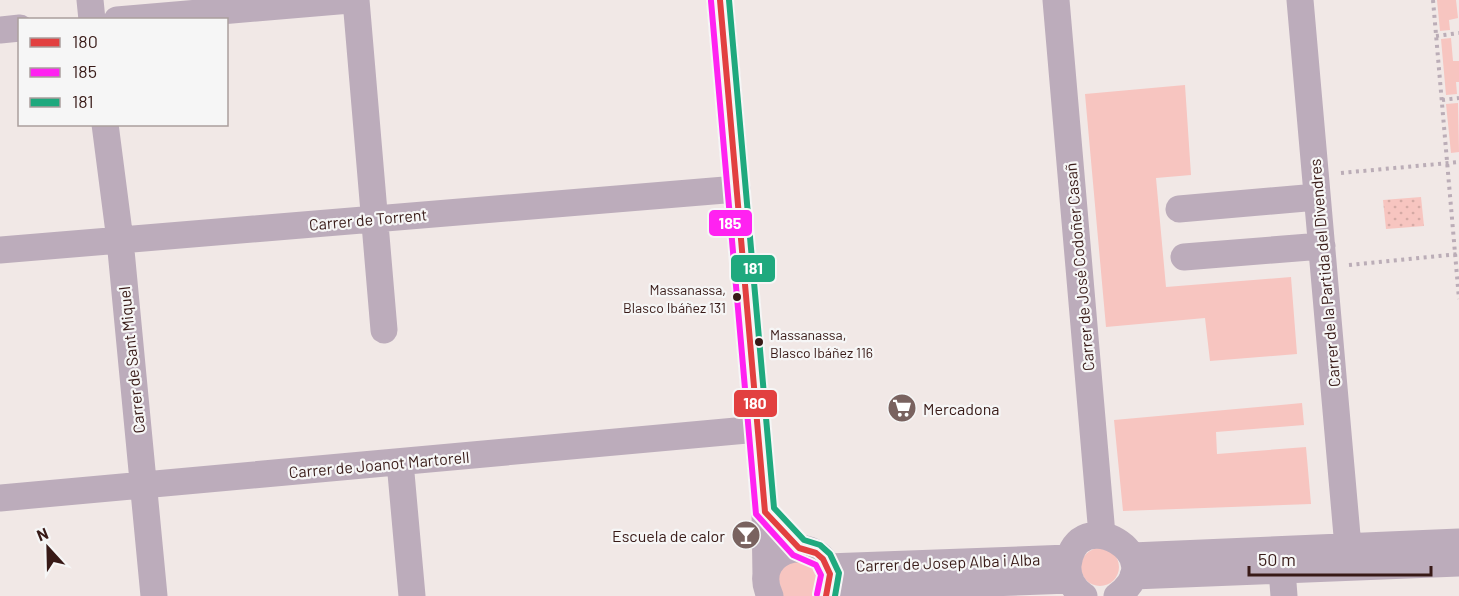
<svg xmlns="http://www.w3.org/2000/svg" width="1459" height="596" font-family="Barlow,sans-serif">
  <defs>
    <pattern id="park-dots" width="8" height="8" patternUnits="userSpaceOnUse" patternTransform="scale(1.5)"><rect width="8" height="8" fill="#f7c5c0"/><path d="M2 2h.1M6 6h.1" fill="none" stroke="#d4a9a4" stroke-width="1.8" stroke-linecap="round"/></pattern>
  </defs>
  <rect width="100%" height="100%" fill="#f1e8e6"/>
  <path fill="#f7c5c0" d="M1437,0h19l2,18 -9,2 1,10 -10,1z
    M1451,38l2,23h6v21h-3l1,12 -11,1 -5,-56z
    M1185,85l6,90 -35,3 10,109 125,-10 6,77 -87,7 -5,-43 -99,9 -21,-233z
    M1458,103l1,49 -8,1 -5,-49z
    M1302,403l2,22 -88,7 1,22 89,-7 5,57 -188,7 -9,-91z
    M1081 567a19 19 0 1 1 38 0a19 19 0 1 1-38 0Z
    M800,558l17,12v20l-5,6h-29l-6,-23 3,-6z"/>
  <path fill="url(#park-dots)" d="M1421,197l3,29 -38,3 -3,-29z"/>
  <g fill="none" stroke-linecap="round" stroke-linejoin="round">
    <path stroke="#bbadb7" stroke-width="4" stroke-dasharray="3 4.5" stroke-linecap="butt" d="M1433,0l26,299
      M1436,36l23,-3
      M1442,100l17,-2
      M1341,173l118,-11
      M1349,265l110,-11"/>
    <path stroke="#bcacbb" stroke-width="27" d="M90,0l2,20
      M356,0l28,330
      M720,0l45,512 1,65
      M1056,0l46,535
      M1300,0l48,547
      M117,20l233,-20
      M0,30l20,-2
      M105,124l15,116 34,356
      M1179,209l138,-12
      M0,250l737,-61
      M1184,257l138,-11
      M400,462l12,134
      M0,498l758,-69
      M1132,556l327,-14
      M827,567l242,-9
      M1282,570l2,26
      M1133,576l326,-13
      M829,589l241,-9
      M770,596c-24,-51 62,-69 60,-12
      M1084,596c-10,-6 -17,-18 -16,-31 8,-65 106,-9 49,31"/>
    <g stroke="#f6f6f6" stroke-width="10">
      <path id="bus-1" d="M720,0l45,512 34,36 17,5 7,6 7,15 -4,22"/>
    </g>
    <g stroke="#f6f6f6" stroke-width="10">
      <path id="bus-2" d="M711,1l45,513 37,41 23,10 5,10 -4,19"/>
    </g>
    <g stroke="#f6f6f6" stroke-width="10">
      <path id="bus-3" d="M729,0l45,508 30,32 16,5 10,9 9,19 -4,23"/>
    </g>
    <use href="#bus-1" stroke="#e24040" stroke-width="6"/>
    <use href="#bus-2" stroke="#ff22f1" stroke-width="6"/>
    <use href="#bus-3" stroke="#1fa97e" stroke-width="6"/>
  </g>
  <defs>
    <g id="supermarket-disc" transform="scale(1.5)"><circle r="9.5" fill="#79625f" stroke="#f6f6f6"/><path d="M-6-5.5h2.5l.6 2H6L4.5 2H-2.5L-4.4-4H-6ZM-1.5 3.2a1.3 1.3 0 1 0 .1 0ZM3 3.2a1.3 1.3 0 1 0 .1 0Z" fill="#fff"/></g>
    <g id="bar-disc" transform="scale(1.5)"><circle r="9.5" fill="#79625f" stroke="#f6f6f6"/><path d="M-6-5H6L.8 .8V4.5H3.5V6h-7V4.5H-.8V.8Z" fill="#fff"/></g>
  </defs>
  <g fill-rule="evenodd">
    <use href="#supermarket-disc" x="902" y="408"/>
    <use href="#bar-disc" x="746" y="535"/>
  </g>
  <g fill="#381a17" stroke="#f6f6f6" stroke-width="2">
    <circle cx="737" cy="297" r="5"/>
    <circle cx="759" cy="342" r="5"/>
  </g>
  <g text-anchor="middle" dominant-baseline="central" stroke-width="4.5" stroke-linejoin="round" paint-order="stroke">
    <g font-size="14" fill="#381a17" stroke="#f6f6f6" text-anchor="end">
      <text x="726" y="289">Massanassa,<tspan x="726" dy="18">Blasco Ibáñez 131</tspan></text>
      <text x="770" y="334" text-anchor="start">Massanassa,<tspan x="770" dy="18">Blasco Ibáñez 116</tspan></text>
    </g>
    <g font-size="16" fill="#381a17" stroke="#f6f6f6">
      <text transform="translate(368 219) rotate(-5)">Carrer de Torrent</text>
      <text transform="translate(1079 267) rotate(-95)">Carrer de José Codoñer Casañ</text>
      <text transform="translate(1324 273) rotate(-95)">Carrer de la Partida del Divendres</text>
      <text transform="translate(131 360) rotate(-96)">Carrer de Sant Miquel</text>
      <text transform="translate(379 464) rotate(-5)">Carrer de Joanot Martorell</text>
      <text transform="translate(948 562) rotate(-2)">Carrer de Josep Alba i Alba</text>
    </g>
    <g font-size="16" fill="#381a17" stroke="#f6f6f6" text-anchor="start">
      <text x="923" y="408">Mercadona</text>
      <text x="725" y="535" text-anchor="end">Escuela de calor</text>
    </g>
  </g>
  <g stroke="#f6f6f6" stroke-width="2">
    <rect x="708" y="209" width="45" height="28" rx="6" fill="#ff22f1"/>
    <rect x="730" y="254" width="46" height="29" rx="6" fill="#1fa97e"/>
    <rect x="733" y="389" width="45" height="29" rx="6" fill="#e24040"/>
  </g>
  <g font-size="16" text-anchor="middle" font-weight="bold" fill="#fff">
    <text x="730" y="229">185</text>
    <text x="753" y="274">181</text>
    <text x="755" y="409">180</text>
  </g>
  <rect x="18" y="18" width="210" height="108" fill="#f6f6f6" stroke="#aa9e9d" stroke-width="1.5"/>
  <rect x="30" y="38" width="30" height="9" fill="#e24040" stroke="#aa9e9d" stroke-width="1.5"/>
  <text x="72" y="48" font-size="18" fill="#381a17">180</text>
  <rect x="30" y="68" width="30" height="9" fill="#ff22f1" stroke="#aa9e9d" stroke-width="1.5"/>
  <text x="72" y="78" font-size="18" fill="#381a17">185</text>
  <rect x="30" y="98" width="30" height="9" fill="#1fa97e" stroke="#aa9e9d" stroke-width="1.5"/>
  <text x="72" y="108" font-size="18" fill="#381a17">181</text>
  <g transform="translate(48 548) rotate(338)" stroke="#f6f6f6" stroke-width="4.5" paint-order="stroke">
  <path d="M0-4.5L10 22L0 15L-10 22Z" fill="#381a17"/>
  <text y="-9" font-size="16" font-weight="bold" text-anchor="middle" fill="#381a17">N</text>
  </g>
  <path d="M1249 566v9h182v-9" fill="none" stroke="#381a17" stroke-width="3"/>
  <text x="1258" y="566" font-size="18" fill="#381a17" stroke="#f6f6f6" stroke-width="4.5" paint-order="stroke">50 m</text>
</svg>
